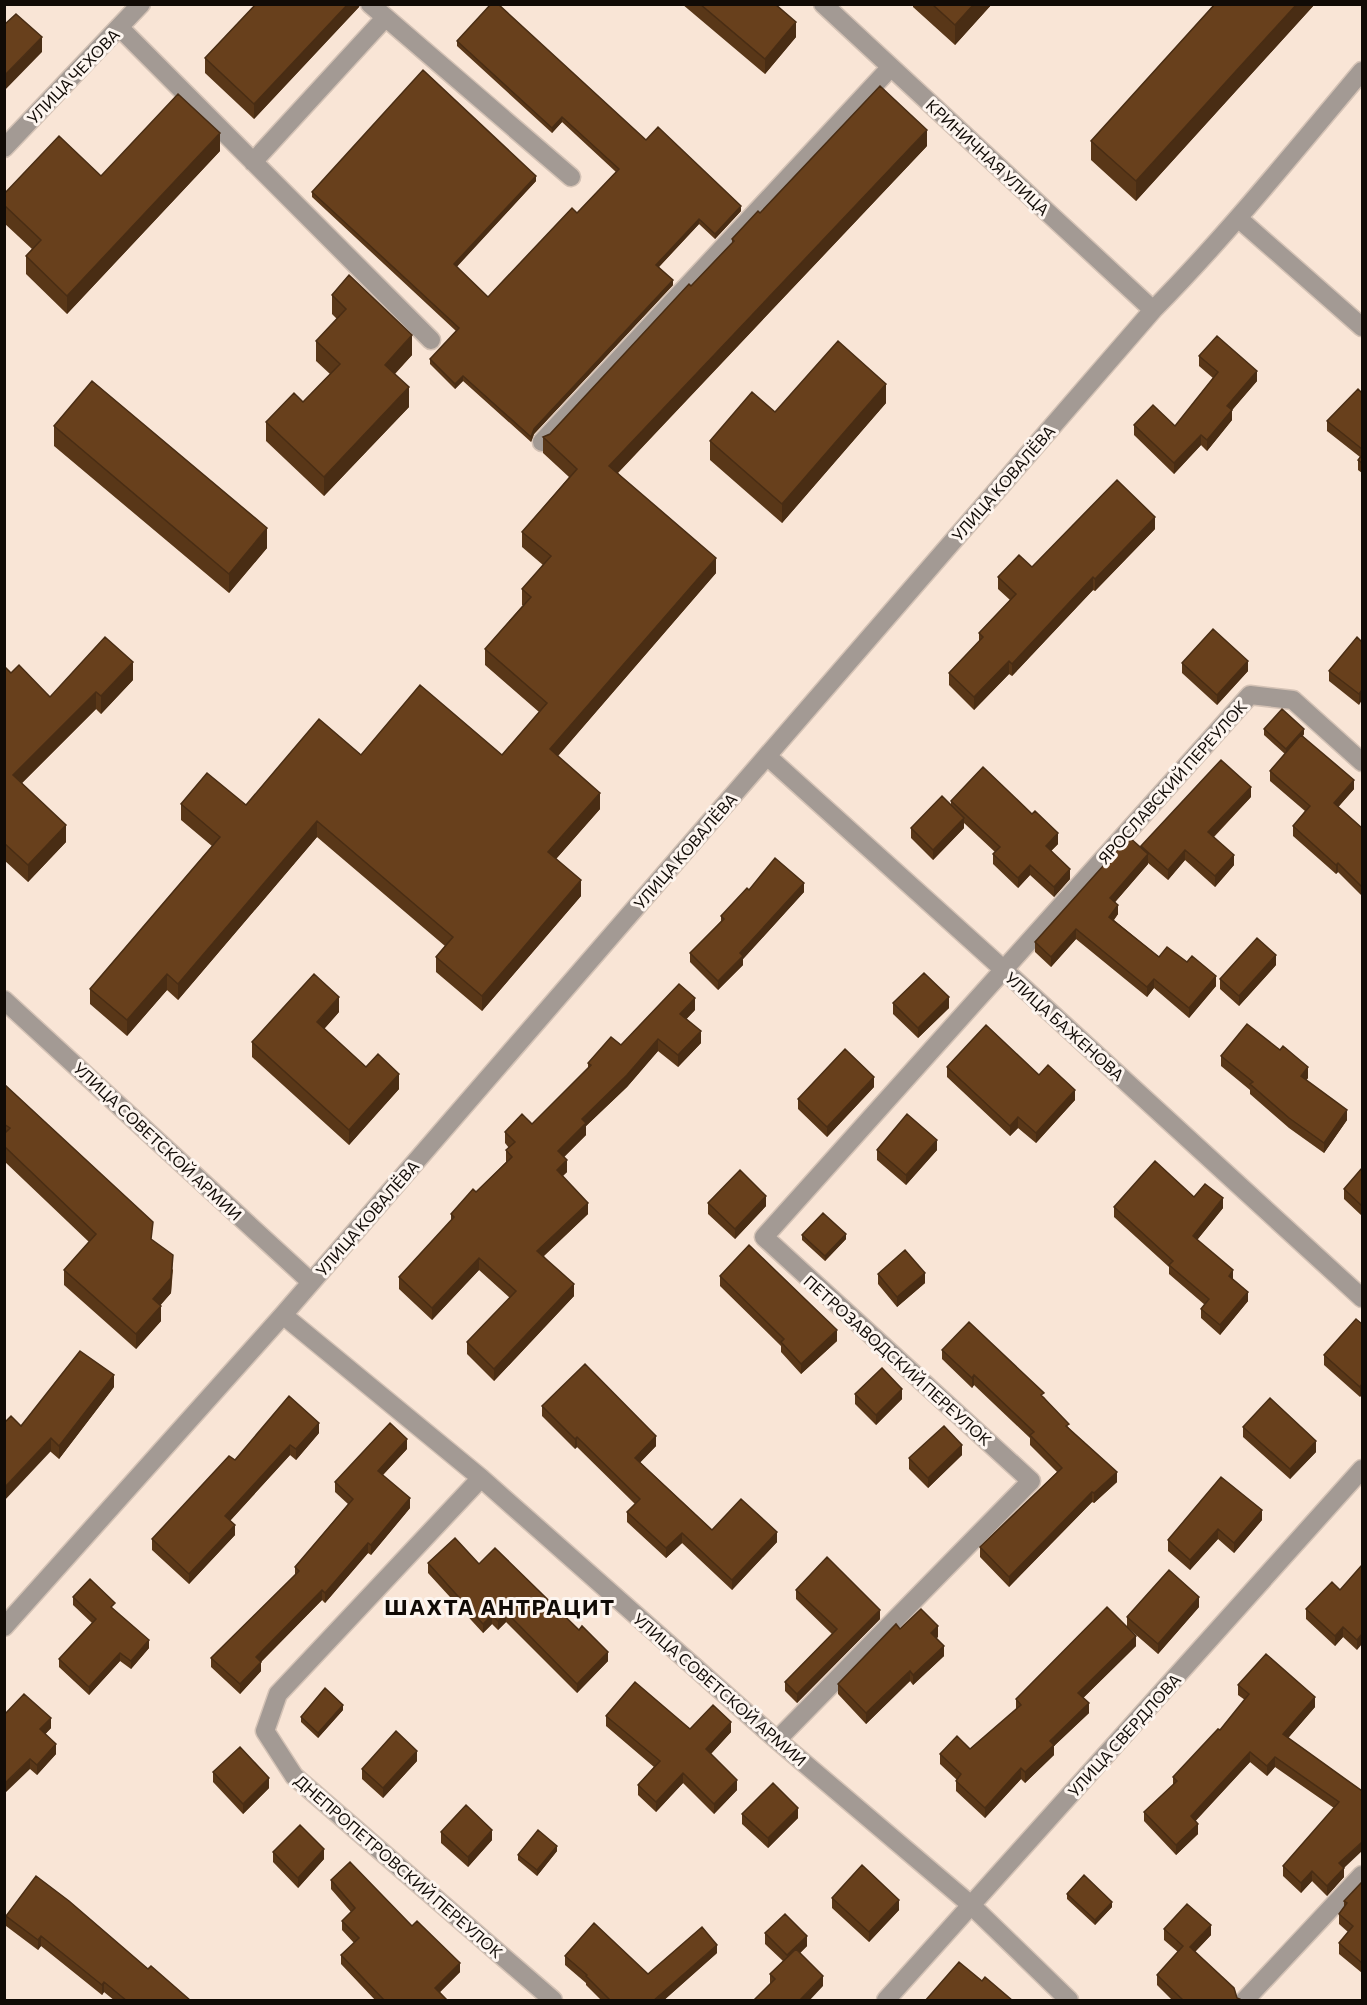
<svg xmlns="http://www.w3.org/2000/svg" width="1367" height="2005" font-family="Commissioner,sans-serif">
  <rect width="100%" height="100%" fill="#f9e5d6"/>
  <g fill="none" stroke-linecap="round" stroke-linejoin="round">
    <g stroke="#d4c2b5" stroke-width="21">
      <path id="minor" d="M370,4l201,173
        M823,4l330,306
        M119,27l312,313
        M4,148l137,-144
        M253,162l132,-144
        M1238,218l124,109
        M542,442l349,-375
        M767,756l236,213 359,329
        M4,1000l307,282
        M283,1315l198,163 296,262 194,165 98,95
        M481,1478l-203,216 -13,37 29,45 259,224
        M4,1627l279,-312 870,-1005c74,-75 141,-158 209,-239
        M777,1740l254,-259 -267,-244 486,-542 43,5 69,62
        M886,2000l476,-531
        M1245,2000l117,-125"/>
    </g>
    <use href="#minor" stroke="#a39a94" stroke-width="18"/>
  </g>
  <path fill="#593718" d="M256,4h104l-1,3 -105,112 -49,-46v-15z
    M682,4h93l21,33 -31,37z
    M913,4h79l-37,41 -42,-38z
    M1215,4h100l-179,197 -45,-41v-19z
    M457,41l189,99 95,71 -26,28 -16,-15 -40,43 14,18 -139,149 -3,8 -68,-61 -8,8 -25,-25v-5l26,-28 -144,-134v-5l224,-11 -80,86 32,30 89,-84 39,-41 -54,-50 -10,11 -95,-87z
    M927,146l-309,327 98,100 -158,183 42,53 -44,50 25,37 -99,115 -46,-39v-15l9,-11 -128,-109 -139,163 -11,-10 -40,46 -37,-32v-15l122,-143 -31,-26v-16l65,1 115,-50h141l37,-43 -54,-47v-16l38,-44h-1v-16l21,-24 -21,-18v-15l47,-55 -26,-24v-16l7,-3 182,-191v-4l28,-26z
    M220,151l-153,163 -41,-40v-18l6,-7 -28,-26v-29l97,-18z
    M332,295l80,60 -17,19 14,33 -85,89 -58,-55v-19l37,-20 27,-28 -14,-13v-20l21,-22 -5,-5z
    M1199,356l58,25 -25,29v10l-25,31 -6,-6 -27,29 -40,-39v-10l41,1 38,-48 -14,-12z
    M1362,393v80l-4,-3v-10l2,-3 -33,-26v-10z
    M886,403l-104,120 -72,-63v-19l65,-29z
    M54,426l213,122 -38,45 -175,-147z
    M1155,529l-60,62 -2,-1 -81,86 -3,-2 -35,36 -25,-25v-12l30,-31v-9l31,-33 -12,-11v-12z
    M1362,642l-3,63 -30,-24v-10z
    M1182,663l66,8 -31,34 -35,-32z
    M4,666l7,7 39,24 83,-17 -32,34 -5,-5 -74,74 44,59 -38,40 -24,-22z
    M1264,729l40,5 -1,2 51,53 -16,18 24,21v68l-24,-24 -2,2 -43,-38v-10l12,-15 -35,-30v-10l15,-17 -21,-19z
    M1251,797l-37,40 20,28 -19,22 -30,-27 -17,20 -20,-17v1l-33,38 3,12 -4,6 45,37 57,29 -27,32 -35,-30 -7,9 -71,-58 -25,28 -16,-15v-10l106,-94v-2z
    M951,801l107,43 -7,7 19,28 -16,18 -24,-22 -12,13 -25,-24v-10l2,-2 -31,-29v5l-31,32 -22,-22v-10l40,-23z
    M749,890l55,2 -61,67v6l-25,25 -28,-28v-9l31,-32v-5z
    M1276,965l-37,41 -19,-17v-10z
    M893,1003l56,5 -31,30 -25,-24z
    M695,1010l-9,9 15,24 -23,24 -20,-16 -31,36 -41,39v9l-22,22 3,15 -5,4 26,38 -44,42 30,40 -80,85 -27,-27v-12l43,-44 -31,-28 -47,50 -33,-31v-12l52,-56v-7l25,-22 30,-30v-12l3,-2 -4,-5v-11l27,-8 56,-56v-5l33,-18z
    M339,1012l-15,17 42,38 33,22 -50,56 -97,-88v-15z
    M1221,1056l87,22 -2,2 41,40 -23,33 -35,-25 -39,-34v-4l-29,-24z
    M947,1067l92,8 36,25 -39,43 -18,-15 -8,8 -63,-59z
    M4,1084l148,156 21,30 -2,23 -11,12 1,16 -25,28 -72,-64v-15l25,-28 -85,-81z
    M874,1087l-47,50 -29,-28v-10z
    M877,1150h60l-31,35 -29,-25z
    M1362,1168v48l-18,-17v-10z
    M1194,1197l29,11 -26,32 36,39 15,22 -28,34 -19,-17v-9l4,-4 -36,-31v-7l-55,-50v-10z
    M708,1203l58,3 -31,33 -27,-25z
    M802,1235l44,4 -21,22 -23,-21z
    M878,1274l47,9 -28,24 -19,-23z
    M720,1276l117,65 -36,33 -20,-22v-6l-61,-60z
    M1362,1324v70l-2,3 -36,-32v-10z
    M942,1350l102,47 25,31 48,54 -23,21 -2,-1 -83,85 -29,-30v-10l77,-75 -27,-27v-7l-56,-53 -2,3 -30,-29z
    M114,1387l-55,72 -38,-33z
    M855,1394l47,5 -26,26 -21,-21z
    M542,1406l114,40 -16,16 72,68 65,12 -45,48 -50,-47 -16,15 -39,-36v-10l8,-8 -58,-57 -2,2 -33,-33z
    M1243,1427l73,25 -26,27 -47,-42z
    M319,1433l-23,27 -6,-5 -60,66 5,14 -46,49 -37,-34v-11l83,-79z
    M407,1449l-24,26 27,33 -39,47 -3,-2 -43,50 -3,-3 -61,62v9l-21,23 -29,-27v-9l84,-83v-8l53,-63 -13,-12v-10z
    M962,1455l-34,33 -19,-19v-11z
    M1262,1520l-28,33 -16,-14 -28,31 -22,-19v-11z
    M428,1563l51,1 129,97 -31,32 -71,-71 -8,8 -6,-6 -9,9 -55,-60z
    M1362,1565l-5,85 -14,-13 -8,9 -29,-27v-10l34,-19z
    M796,1590l84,29 -83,84 -12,-12v-9l47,-48 -36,-35z
    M73,1597l42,14 34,37 -18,21 -11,-8 -31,34 -30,-28v-8l33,-36 -19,-18z
    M1199,1607l-41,47 -31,-27 9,19 -53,52 6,15 -35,33v9l-29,28 -4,-4 -36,39 -29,-27v-10l1,-1 -17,-16v-10l30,-5 46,-39v-11l111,-72v-10z
    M900,1629l38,8 -2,1 8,18 -31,29 -3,-4 -44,43 -28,-30v-10z
    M1238,1685l77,22 -27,31 74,53 -18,77v9l-17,19 -15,-15 -11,12 -18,-17v-10l51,-58 -59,-41 -8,9 -17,-14 -55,59 3,13 -22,21 -32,-34v-9l29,-27v-8l47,-47 25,-30 -7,-5z
    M343,1710l-25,28 -17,-16v-5z
    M4,1715l47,13 -6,6 11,20 -19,21 -7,-6z
    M606,1716l84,13 41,3 -20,22 26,36 -23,24 -31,-31 -27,29 -18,-17v-10l16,-18 -48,-41z
    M417,1761l-34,37 -21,-19v-10z
    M213,1772l56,16 -26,26 -30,-32z
    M742,1814l56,4 -30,30 -26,-24z
    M441,1832l51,8 -24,27 -27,-24z
    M557,1851l-20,25 -19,-16v-5z
    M273,1852l51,7 -26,29 -25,-26z
    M331,1880l81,46 48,46 -20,20 8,9h-72l-35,-37v-9l13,-12 -12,-13v-9l9,-9 -20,-23z
    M1362,1882v91l-23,-19v-11l9,-11 -9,-8v-10l5,-7v-6z
    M1067,1894l45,13 -17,18 -28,-26z
    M832,1898l67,12 -30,32 -37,-34z
    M6,1916l142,53 43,32h-76l-11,-9 -2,3 -61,-49 -3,4 -32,-24z
    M1164,1929l47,6 -16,17 42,46 7,3h-71l-16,-16v-10l21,-23 -14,-12z
    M765,1933l42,13 -7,7 23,33 -53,-2v-10l13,-13 -18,-17z
    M717,1953l-54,48h-61l-16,-16v-2l-21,-18v-9l83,18z"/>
  <path fill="#492d14" d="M348,4h12l-1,3 -105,112v-15z
    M974,4h18l-37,41v-20z
    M1297,4h18l-179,197v-20z
    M796,22v15l-31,37v-15z
    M42,37v15l-38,39v-15z
    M562,117v5l-10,11v-5z
    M927,130v16l-318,336v-16z
    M220,133v18l-153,163v-18z
    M536,176v5l-82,89v-6z
    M741,206v5l-26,28v-5z
    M699,219v5l-43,46v-5z
    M673,280v5l-139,149 -3,8v-5l3,-8z
    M412,335v20l-27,29v-19z
    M1257,371v10l-30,35v-10z
    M463,376v5l-8,8v-5z
    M886,384v19l-104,120v-19z
    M409,387v20l-85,89v-19z
    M1232,410v10l-25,31v-11z
    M1201,435v10l-27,29v-11z
    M1155,517v12l-60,62v-12z
    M267,528v20l-38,45v-19z
    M716,558v15l-166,192v-16z
    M1093,577v13l-81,86v-12z
    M1009,661v13l-35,36v-13z
    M1248,661v10l-31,34v-10z
    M133,662v18l-32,34v-18z
    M1362,690v10l-3,5v-11z
    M96,692v17l-83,83v-17z
    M1304,729v5l-18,20v-5z
    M1354,780v9l-20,23v-9z
    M1251,787v10l-43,45v-10z
    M600,793v16l-52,59v-16z
    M964,818v10l-31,32v-10z
    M317,821v16l-139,163v-16z
    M66,825v17l-38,40v-17z
    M1058,833v11l-12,12v-10z
    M1185,850v10l-17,20v-10z
    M1148,854v10l-38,44v-10z
    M1234,855v10l-19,22v-11z
    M1338,863v9l-2,2v-9z
    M1030,865v10l-12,13v-10z
    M1070,869v10l-16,18v-10z
    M581,880v16l-99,115v-15z
    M804,883v9l-61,67v6l-25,25v-9l22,-28z
    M1118,905v9l-9,12v-9z
    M1076,929v10l-25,28v-10z
    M1276,955v10l-37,41v-10z
    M167,974v16l-40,46v-16z
    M1216,976v10l-27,32v-10z
    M1154,979v9l-7,9v-10z
    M339,997v15l-22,25v-15z
    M949,997v11l-31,30v-10z
    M695,998v12l-15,16v-12z
    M701,1031v12l-23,24v-12z
    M658,1039v12l-31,36 -41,39v9l-28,28v-12l24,-32z
    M1308,1067v11l-7,8v-10z
    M399,1074v15l-50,56v-15z
    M874,1077v10l-47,50v-10z
    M1075,1090v10l-39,43v-10z
    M1347,1110v10l-23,33v-10z
    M1018,1117v11l-8,8v-10z
    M937,1140v10l-31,35v-10z
    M567,1160v12l-10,10v-12z
    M766,1196v10l-31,33v-10z
    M1223,1198v10l-30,37v-9z
    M588,1203v11l-51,48v-11z
    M846,1234v5l-21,22v-5z
    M173,1255l-2,38 -18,21v-15z
    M479,1258v12l-47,50v-12z
    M1233,1270v10l-4,-4z
    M925,1273v10l-28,24v-10z
    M574,1284v12l-80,85v-12z
    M1248,1292v9l-28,34v-10z
    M161,1306v15l-25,28v-15z
    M837,1330v11l-36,33v-10z
    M114,1375v12l-55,72v-13z
    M974,1375v10l-2,3v-10z
    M1362,1384v10l-2,3v-10z
    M902,1389v10l-26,26v-10z
    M319,1423v10l-23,27v-11z
    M656,1436v10l-21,22v-10z
    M577,1437v10l-2,2v-10z
    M51,1438v13l-47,50v-13z
    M407,1439v10l-29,31v-9z
    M1316,1441v11l-26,27v-10z
    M290,1445v10l-65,71v-10z
    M962,1445v10l-34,33v-10z
    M1117,1472v10l-23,21v-10z
    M1092,1492v10l-83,85v-10z
    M410,1498v10l-39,47v-10z
    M1262,1510v10l-28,33v-10z
    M235,1525v10l-46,49v-10z
    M1218,1529v10l-28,31v-10z
    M777,1532v10l-45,48v-10z
    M682,1533v10l-16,15v-10z
    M368,1543v10l-43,50v-10z
    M322,1590v10l-61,62v9l-21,23v-10l16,-27z
    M1199,1597v10l-41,47v-10z
    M880,1610v9l-83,84v-9z
    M506,1612v10l-8,8v-9z
    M492,1615v9l-9,9v-9z
    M938,1626v11l-7,6v-10z
    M1343,1627v10l-8,9v-10z
    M1362,1634v10l-5,6v-10z
    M1136,1636v10l-58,57v-10z
    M149,1640v8l-18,21v-8z
    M944,1646v10l-31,29v-10z
    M608,1652v9l-31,32v-9z
    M120,1653v8l-31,34v-8z
    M910,1671v10l-44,43v-11z
    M1315,1697v10l-32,37v-10z
    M1089,1703v10l-35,33v9l-29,28v-11l25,-31z
    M343,1705v5l-25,28v-5z
    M51,1718v10l-11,12v-11z
    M731,1722v10l-25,27v-10z
    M56,1744v10l-19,21v-10z
    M417,1751v10l-34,37v-10z
    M1250,1752v10l-59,64v-10z
    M1275,1757v10l-8,9v-10z
    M30,1759v10l-26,25v-10z
    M1021,1768v11l-36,39v-10z
    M683,1773v10l-27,29v-10z
    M269,1778v10l-26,26v-10z
    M737,1780v10l-23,24v-10z
    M798,1808v10l-30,30v-10z
    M1198,1824v10l-22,21v-10z
    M492,1830v10l-24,27v-10z
    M1362,1842v9l-18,17v9l-17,19v-10l12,-23z
    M557,1846v5l-20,25v-6z
    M324,1849v10l-26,29v-10z
    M1312,1871v10l-11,12v-10z
    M899,1900v10l-30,32v-10z
    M1112,1902v5l-17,18v-5z
    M1211,1925v10l-21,22v-10z
    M41,1936v10l-3,4v-10z
    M807,1936v10l-20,20v-11z
    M717,1945v8l-54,48h-10z
    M460,1963v9l-25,25v-9z
    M823,1976v10l-14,15h-10z
    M104,1982v10l-2,3v-10z"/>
  <path fill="#68401c" stroke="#492d14" stroke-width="1.5" d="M256,4h92l-94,100 -49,-46z
    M491,4h7l148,136 12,-13 83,79 -26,28 -16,-15 -43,46 17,15 -139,149 -3,8 -68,-61 -8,8 -25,-25 29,-31 -147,-136 111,-122 113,106 -82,88 34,33 84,-89 5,5 42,-44 -57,-52 -10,11 -95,-87z
    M700,4h75l21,18 -31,37z
    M932,4h42l-19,21z
    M1215,4h82l-161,177 -45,-40z
    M16,14l26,23 -38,39v-51z
    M880,86l47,44 -318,336 107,92 -166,191 50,44 -52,59 33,28 -99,116 -46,-39 17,-20 -136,-116 -139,163 -11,-10 -40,46 -37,-31 130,-152 -39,-33 26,-31 39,32 73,-86 42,36 59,-70 82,70 45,-52 -62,-54 46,-52 -9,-8 29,-33 -29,-24 55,-63 -34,-32 7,-3 139,-150 2,2 43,-45 -2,-2 26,-28 2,2z
    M178,94l42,39 -153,163 -41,-40 15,-16 -37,-35v-11l55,-58 42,40z
    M349,275l63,60 -27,30 24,22 -85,90 -58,-55 28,-29 9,9 37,-38 -24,-23 30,-32 -14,-14z
    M1217,336l40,35 -30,35 5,4 -25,30 -6,-5 -27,28 -40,-38 19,-20 22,21 43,-54 -19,-16z
    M838,341l48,43 -104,120 -72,-63 42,-49 23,20z
    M92,381l175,147 -38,46 -175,-148z
    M1358,389l4,4v56l-35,-28z
    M1362,455v8l-4,-3z
    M1117,480l38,37 -60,62 -2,-2 -81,87 -3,-3 -35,36 -25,-24 34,-36 -4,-4 37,-39 -18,-17 21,-22 13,12z
    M1213,629l35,32 -31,34 -35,-32z
    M105,637l28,25 -32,34 -5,-4 -83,83 53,50 -38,40 -24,-22v-177l7,7 8,-8 31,32z
    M1357,637l5,5v48l-3,4 -30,-23z
    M1282,709l22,20 -18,20 -22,-20z
    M1301,735l53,45 -20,23 28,25v59l-24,-24 -2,2 -43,-39 17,-20 -40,-35z
    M1221,760l30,27 -43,45 26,23 -19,21 -30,-26 -17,20 -27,-24z
    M983,767l49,47 3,-3 23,22 -12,13 24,23 -16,18 -24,-22 -12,13 -25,-24 7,-7 -49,-46z
    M942,796l22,22 -31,32 -22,-22z
    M1129,837l19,17 -38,44 8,7 -9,12 50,40 8,-10 20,15 5,-6 24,20 -27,32 -35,-29 -7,8 -71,-58 -25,28 -16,-15z
    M775,858l29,25 -64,70 3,3 -25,25 -28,-28 34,-34 -3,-3 26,-28 2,2z
    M1257,938l19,17 -37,41 -19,-17z
    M924,973l25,24 -31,31 -25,-25z
    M314,974l25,23 -22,25 49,45 12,-13 21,20 -50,56 -97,-88z
    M679,984l16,14 -15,16 21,17 -23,24 -20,-16 -31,36 -45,44 4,4 -28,28 9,9 -10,10 31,33 -51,48 37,33 -80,85 -27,-27 49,-51 -37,-33 -47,50 -33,-31 55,-60 -3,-3 22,-25 3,3 36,-35 -6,-7 9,-8 -10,-10 17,-18 10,10 59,-59 -3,-2 23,-26 10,8z
    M1247,1024l33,26 3,-4 25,21 -7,9 46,34 -23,33 -35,-25 -39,-34 3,-2 -32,-26z
    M986,1025l53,50 9,-10 27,25 -39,43 -18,-16 -8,9 -63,-59z
    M845,1049l29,28 -47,50 -29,-28z
    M4,1084l149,138 -2,17 22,16 -2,23 -18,21 8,7 -25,28 -72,-64 32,-36 -92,-88v-12l6,-6 -6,-4z
    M907,1114l30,26 -31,35 -29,-25z
    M1155,1161l39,36 11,-13 18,14 -30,38 40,34 -4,6 19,16 -28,33 -19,-16 8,-10 -40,-34 4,-4 -59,-54z
    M1362,1168v38l-18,-17z
    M740,1170l26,26 -31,33 -27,-26z
    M823,1213l23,21 -21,22 -23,-21z
    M749,1245l88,85 -36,34 -20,-22 3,-3 -64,-63z
    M905,1250l20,23 -28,24 -19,-23z
    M1356,1319l6,5v60l-2,3 -36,-32z
    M969,1322l75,71 -3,2 28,29 -3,2 51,46 -23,21 -2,-1 -83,85 -29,-30 82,-79 -32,-33 4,-3 -60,-57 -2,3 -30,-28z
    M80,1351l34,24 -55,71 -8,-8 -47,50v-65l7,-7 10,10z
    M585,1364l71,72 -21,22 77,72 29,-31 36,33 -45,48 -50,-47 -16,15 -39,-36 13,-13 -63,-62 -2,2 -33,-33z
    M882,1368l20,21 -26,26 -21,-21z
    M289,1396l30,27 -23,26 -6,-4 -65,71 10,9 -46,49 -37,-35 77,-83 6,4z
    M1270,1398l46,43 -26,28 -47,-42z
    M390,1423l17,16 -29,32 32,27 -39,47 -3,-2 -43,50 -3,-3 -66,67 5,5 -21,22 -29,-26 88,-87 -4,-4 58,-68 -18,-17z
    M944,1426l18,19 -34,33 -19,-20z
    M1221,1477l41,33 -28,33 -16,-14 -28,31 -22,-20z
    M455,1538l24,26 16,-16 84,82 3,-4 26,26 -31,32 -71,-72 -8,9 -6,-6 -9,9 -55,-61z
    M827,1557l53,53 -83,84 -12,-12 52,-53 -41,-39z
    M1362,1565v69l-5,6 -14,-13 -8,9 -29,-27 26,-27 8,8z
    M1169,1570l30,27 -41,47 -31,-27z
    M90,1579l25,24 -4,4 38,33 -18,21 -11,-8 -31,34 -30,-28 37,-40 -23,-22z
    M1107,1607l29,29 -58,57 11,10 -39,38 4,4 -29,27 -4,-4 -36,40 -29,-27 5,-7 -21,-20 17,-18 13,13 51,-44 -5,-6z
    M921,1609l17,17 -7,7 13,13 -31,29 -3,-4 -44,42 -28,-29 58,-60 4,5z
    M1266,1654l49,43 -32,37 79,57v51l-23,21 5,5 -17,18 -15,-15 -11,12 -18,-17 56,-64 -64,-45 -8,9 -17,-14 -59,64 7,8 -22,21 -32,-33 33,-31 -4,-4 45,-48 2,1 29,-36 -11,-9z
    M635,1682l55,47 23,-24 18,17 -25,27 31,31 -23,24 -31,-31 -27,29 -18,-17 22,-24 -54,-45z
    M325,1688l18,17 -25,28 -17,-16z
    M24,1694l27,24 -11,11 16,15 -19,21 -7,-6 -26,25v-69z
    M396,1731l21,20 -34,37 -21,-19z
    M240,1747l29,31 -26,26 -30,-32z
    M773,1783l25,25 -30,30 -26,-24z
    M466,1805l26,25 -24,27 -27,-25z
    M300,1825l24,24 -26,29 -25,-26z
    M538,1830l19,16 -20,24 -19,-15z
    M350,1862l62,64 5,-5 43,42 -25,25 13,13h-63l-44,-46 18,-17 -17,-17 13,-13 -24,-28z
    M862,1865l37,35 -30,32 -37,-34z
    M1084,1875l28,27 -17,18 -28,-26z
    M36,1876l33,25 79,68 3,-3 40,35h-64l-23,-19 -2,3 -61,-49 -3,4 -32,-24z
    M1362,1882v81l-23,-20 14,-17 -14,-12 8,-11 -3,-2z
    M1187,1904l24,21 -21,22 44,41 3,10 7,3h-60l-27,-26 26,-29 -19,-17z
    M785,1914l22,22 -20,19 -22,-22z
    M594,1923l54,51 54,-47 15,18 -64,56h-42l-25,-25 1,-1 -22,-19z
    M796,1949l27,27 -24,25h-46l22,-22 -5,-5z
    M959,1962l23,19 3,-4 28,24h-88z"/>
  <g text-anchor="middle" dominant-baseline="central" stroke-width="6" stroke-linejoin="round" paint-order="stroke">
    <g font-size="16" fill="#110b06" stroke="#fdf5ef">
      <text transform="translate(73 76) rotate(-46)">УЛИЦА ЧЕХОВА</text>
      <text transform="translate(988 157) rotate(43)">КРИНИЧНАЯ УЛИЦА</text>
      <text transform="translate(1003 483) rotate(-49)">УЛИЦА КОВАЛЁВА</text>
      <text transform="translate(1172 782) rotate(-48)">ЯРОСЛАВСКИЙ ПЕРЕУЛОК</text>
      <text transform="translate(685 851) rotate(-49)">УЛИЦА КОВАЛЁВА</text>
      <text transform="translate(1065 1026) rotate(42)">УЛИЦА БАЖЕНОВА</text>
      <text transform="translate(158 1141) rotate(43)">УЛИЦА СОВЕТСКОЙ АРМИИ</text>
      <text transform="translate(367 1218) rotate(-49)">УЛИЦА КОВАЛЁВА</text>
      <text transform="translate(898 1360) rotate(42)">ПЕТРОЗАВОДСКИЙ ПЕРЕУЛОК</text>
      <text transform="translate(720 1689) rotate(41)">УЛИЦА СОВЕТСКОЙ АРМИИ</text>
      <text transform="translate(1124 1735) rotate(-48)">УЛИЦА СВЕРДЛОВА</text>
      <text transform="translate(399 1866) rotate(41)">ДНЕПРОПЕТРОВСКИЙ ПЕРЕУЛОК</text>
    </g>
    <g font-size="22" font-weight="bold" letter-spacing="1.5" fill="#110b06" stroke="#fdf5ef">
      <text x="500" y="1606">ШАХТА АНТРАЦИТ</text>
    </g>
  </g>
  <rect width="1367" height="2005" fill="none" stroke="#110b06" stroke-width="12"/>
</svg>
